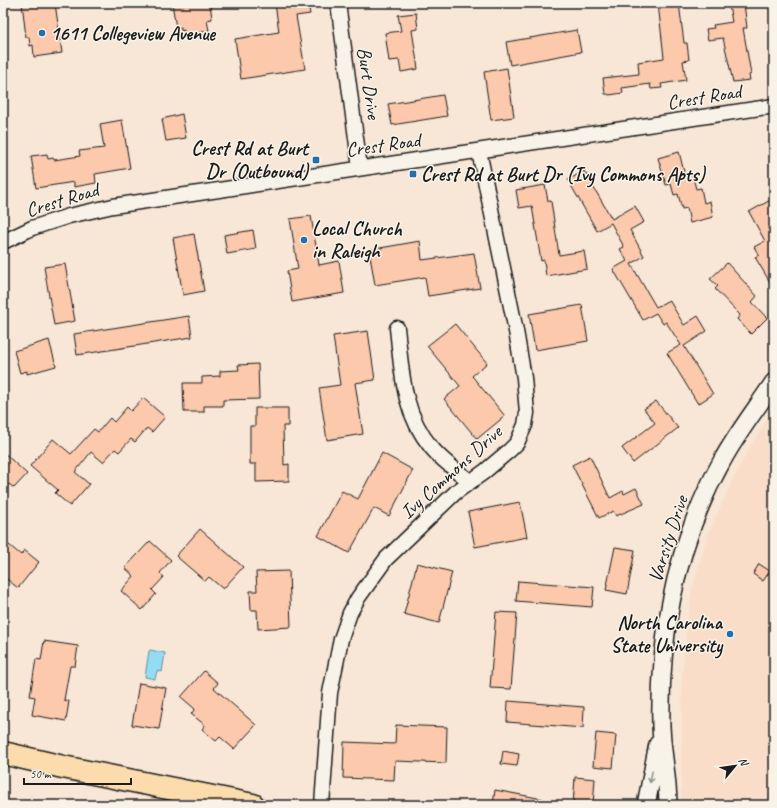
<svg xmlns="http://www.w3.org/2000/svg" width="777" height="808" font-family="Caveat,sans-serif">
  <rect width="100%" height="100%" fill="#f8e6d6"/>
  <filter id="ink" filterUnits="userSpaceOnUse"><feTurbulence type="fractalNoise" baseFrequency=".025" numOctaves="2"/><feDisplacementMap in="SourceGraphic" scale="8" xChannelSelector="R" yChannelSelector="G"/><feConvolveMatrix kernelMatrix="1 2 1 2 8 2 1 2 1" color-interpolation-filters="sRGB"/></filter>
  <g filter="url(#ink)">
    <path fill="#f9ddc9" d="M774,407v398h-93l1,-130 9,-81 17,-60 30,-65z"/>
    <path fill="#93ddf4" stroke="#63909e" d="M150,650l15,3 -3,19 -5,-1 -2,8 -10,-2 4,-26z"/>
    <path fill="#fcc9ac" stroke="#1c1c1c" d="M22,3h33l7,50 -28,4 -1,-12 -3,1 -1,-9h-3z
      M172,3h38l2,16 -5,1 2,11 -25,4v-5l-3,1v-4l-5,1z
      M275,3h33l2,11 -14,2 9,53 -64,10 -6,-40 44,-7z
      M658,3h21l5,40h3l2,17 -6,1 3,19 -25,4 1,4 -11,1 -1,-5 -28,4 1,5 -14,2 -1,-1h-3l-2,-16 36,-4 -1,-12 26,-4z
      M739,3h5l3,25h-4l8,46 -2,1 1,5 -17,2 -10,-44 -15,2 -2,-11 8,-1 -1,-3 19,-3 -3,-17z
      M416,13l2,16 -6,1 6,39 -17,3 -2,-12 -10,1 -4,-28 16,-2 -3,-16z
      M577,30l4,22 -71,13 -4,-23z
      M507,68l7,49 -23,3 -7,-48z
      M443,95l4,21 -55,9 -4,-21z
      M182,114l4,24 -20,3 -4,-22z
      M122,120l8,48 -35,6 1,9 -22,4v-5l-38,6 -5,-32 16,-2 1,5 5,-1 1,2 26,-4 -1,-5 25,-3 -4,-24z
      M679,152l6,24 7,-2 4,15 5,-1 3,15 6,-2 3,16 -23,6 -3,-15 -5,1 -4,-15 -4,1 -3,-11 -5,1 -8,-27z
      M584,171l28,48 23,-13 9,16 -14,8 14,26 -13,8 25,43 13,-7 15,25 14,-9 9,15 -23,15 29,48 -15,10 -31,-51 14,-8 -15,-23 -3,2 -7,-11 -13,7 -30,-51 14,-8 -7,-12 4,-2 -13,-24 -14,8 -29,-51z
      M545,185l3,16h3l8,54 25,-4 3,18 -41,7 -2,-16 -3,1 -9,-55 -13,2 -3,-18z
      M774,198v91l-19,-32 4,-2 -5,-8 11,-6 -16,-29z
      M311,216l8,49 20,-4 5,32 -52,9 -5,-31 11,-2 -8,-50z
      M253,230l3,19 -29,5 -3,-19z
      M194,234l10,57 -21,4 -10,-57z
      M420,241l2,19 52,-7 6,35 -52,8 -3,-19 -50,8 -6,-35z
      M727,263l30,33 -5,6 15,16 -16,16 -14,-15 3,-4 -25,-26 3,-3 -8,-7z
      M65,264l10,57 -21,4 -10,-58z
      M582,305l6,36 -53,9 -6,-36z
      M189,316l3,21 -115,18 -3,-21z
      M455,324l32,39 -15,13 33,40 -28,23 -33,-40 16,-13 -33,-40z
      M368,331l7,49 -20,3 8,51 -36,6 -8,-52 21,-3 -7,-49z
      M49,340l7,26 -29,8v-3l-7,2 -6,-22z
      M258,364l1,35 -36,1v6h-19v6h-20l-1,-29h19v-6l18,-1v-5l19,-1 -1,-5z
      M143,398l22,19 -13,15 -5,-4 -12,14 -4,-3 -12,13 -4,-3 -12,13 -12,-10 -16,20 14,12 -19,22 -15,-13 3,-3 -28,-24 23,-27 18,15 23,-25 4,3 12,-14 4,4 13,-15 4,4z
      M656,401l22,27 -45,35 -11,-15 33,-25 -11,-14z
      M255,408h33v18h-5l1,39 5,-1v17l-33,1v-18h-6v-38h5z
      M3,452l24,22 -13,14 -5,-4 -6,7z
      M382,453l31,17 -24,46 -15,-8 -25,45 -31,-17 24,-45 16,8z
      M590,456l20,42 13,-7 1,3 12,-6 8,16 -28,12 -3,-5 -14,7 -27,-53z
      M520,502l7,35 -52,10 -7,-35z
      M200,529l43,38 -20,22 -14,-12 -4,4 -29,-25z
      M3,540l18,15 3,-5 15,12 -21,26 -15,-12z
      M150,541l21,19 -11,13 4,4 -12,13 4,4 -14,16 -21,-19 13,-15 -9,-8z
      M615,547l20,3 -8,44 -21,-4z
      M417,563l35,9 -13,51 -35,-9z
      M759,564l11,7 -7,10 -10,-7z
      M289,571l2,56 -33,2 -1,-19h-6l-1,-19h7l-1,-19z
      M518,581l76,6 -2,20 -76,-6z
      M496,612l21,1 -6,76 -21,-1z
      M44,641l34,5 -3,20h-5l-6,34 5,1 -3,20 -34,-6 3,-18 -5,-1 6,-37 5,1z
      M204,671l14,12 -4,5 42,37 -22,24 -14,-12 -4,4 -14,-12 3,-4 -14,-11 4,-5 -14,-12z
      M139,683l27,5 -7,41 -27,-4z
      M508,701l76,6 -1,21 -76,-6z
      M396,725l51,2 -1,36 -51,-2 -1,19 -51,-2 1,-36 51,2z
      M596,733l20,2 -3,33 -20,-2z
      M503,751l16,3 -2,12 -16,-2z
      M575,777l20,2 -2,26h-20z
      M495,790l48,9 -1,6h-49z"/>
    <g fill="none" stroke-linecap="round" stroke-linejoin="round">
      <g stroke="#1c1c1c" stroke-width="17">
        <path id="minor" d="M338,3l22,165
          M3,242l29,-14 37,-12 44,-10 661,-100
          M397,328c5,43 5,84 34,119 10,13 26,24 39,34
          M322,805l8,-112 11,-54 9,-26 8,-15 28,-39 49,-47 21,-20 28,-20 26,-22 7,-7 8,-18 2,-12 -3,-35 -8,-47 -37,-180"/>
      </g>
      <g stroke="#1c1c1c" stroke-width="20">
        <path id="tertiary" d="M646,805l12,-61
          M668,805c0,-26 -6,-52 -7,-79 -2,-92 16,-184 61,-265 15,-28 35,-53 52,-79"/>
      </g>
      <g stroke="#1c1c1c" stroke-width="25">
        <path id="primary" d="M3,753l60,14 190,38"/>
      </g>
      <use href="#minor" stroke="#f7f3e8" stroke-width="14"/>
      <use href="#tertiary" stroke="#f7f3e8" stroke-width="17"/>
      <use href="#primary" stroke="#fcdcac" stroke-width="22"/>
    </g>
    <defs><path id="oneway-shaft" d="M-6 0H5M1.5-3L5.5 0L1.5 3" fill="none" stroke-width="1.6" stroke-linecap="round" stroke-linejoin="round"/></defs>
    <use stroke="#94928c" href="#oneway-shaft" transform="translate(651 777) rotate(101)"/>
  </g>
  <g fill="#1f6fb2" stroke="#f7f3e8" stroke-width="1.5">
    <circle cx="42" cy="33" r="4"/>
    <rect x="312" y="156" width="8" height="8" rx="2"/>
    <rect x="409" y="170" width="8" height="8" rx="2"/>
    <circle cx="304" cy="240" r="4"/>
    <circle cx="730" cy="634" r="4"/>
  </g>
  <g text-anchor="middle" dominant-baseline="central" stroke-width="3" stroke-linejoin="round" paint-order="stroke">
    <g font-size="20" font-weight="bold" fill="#1c1c1c" stroke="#f7f3e8" text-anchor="start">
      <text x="50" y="33">1611 Collegeview Avenue</text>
      <text x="308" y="148" text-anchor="end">Crest Rd at Burt<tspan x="308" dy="23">Dr (Outbound)</tspan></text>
      <text x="421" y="174">Crest Rd at Burt Dr (Ivy Commons Apts)</text>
      <text x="312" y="228">Local Church<tspan x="312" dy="23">in Raleigh</tspan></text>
      <text x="722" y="622" text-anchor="end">North Carolina<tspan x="722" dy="23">State University</tspan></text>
    </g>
    <g font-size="20" fill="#1c1c1c" stroke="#f7f3e8">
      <text transform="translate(369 83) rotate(82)">Burt Drive</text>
      <text transform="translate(704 97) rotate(-9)">Crest Road</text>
      <text transform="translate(383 145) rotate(-8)">Crest Road</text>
      <text transform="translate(62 200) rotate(-17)">Crest Road</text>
      <text transform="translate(451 472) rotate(-42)">Ivy Commons Drive</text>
      <text transform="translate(668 539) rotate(-72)">Varsity Drive</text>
    </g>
  </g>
  <rect width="777" height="808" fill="none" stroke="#f7f3e8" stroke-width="16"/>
  <rect x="8" y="8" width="761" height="792" fill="none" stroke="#1c1c1c" stroke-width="1.5" filter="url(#ink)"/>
  <g transform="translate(735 766) rotate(61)" stroke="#f7f3e8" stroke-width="3" paint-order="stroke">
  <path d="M0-3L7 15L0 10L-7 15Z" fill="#1c1c1c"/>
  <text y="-6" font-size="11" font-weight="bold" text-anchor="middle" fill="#1c1c1c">N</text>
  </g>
  <path d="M24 778v6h107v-6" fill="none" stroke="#1c1c1c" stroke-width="2"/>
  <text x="30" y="778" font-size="12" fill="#1c1c1c" stroke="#f7f3e8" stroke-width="3" paint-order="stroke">50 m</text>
</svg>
